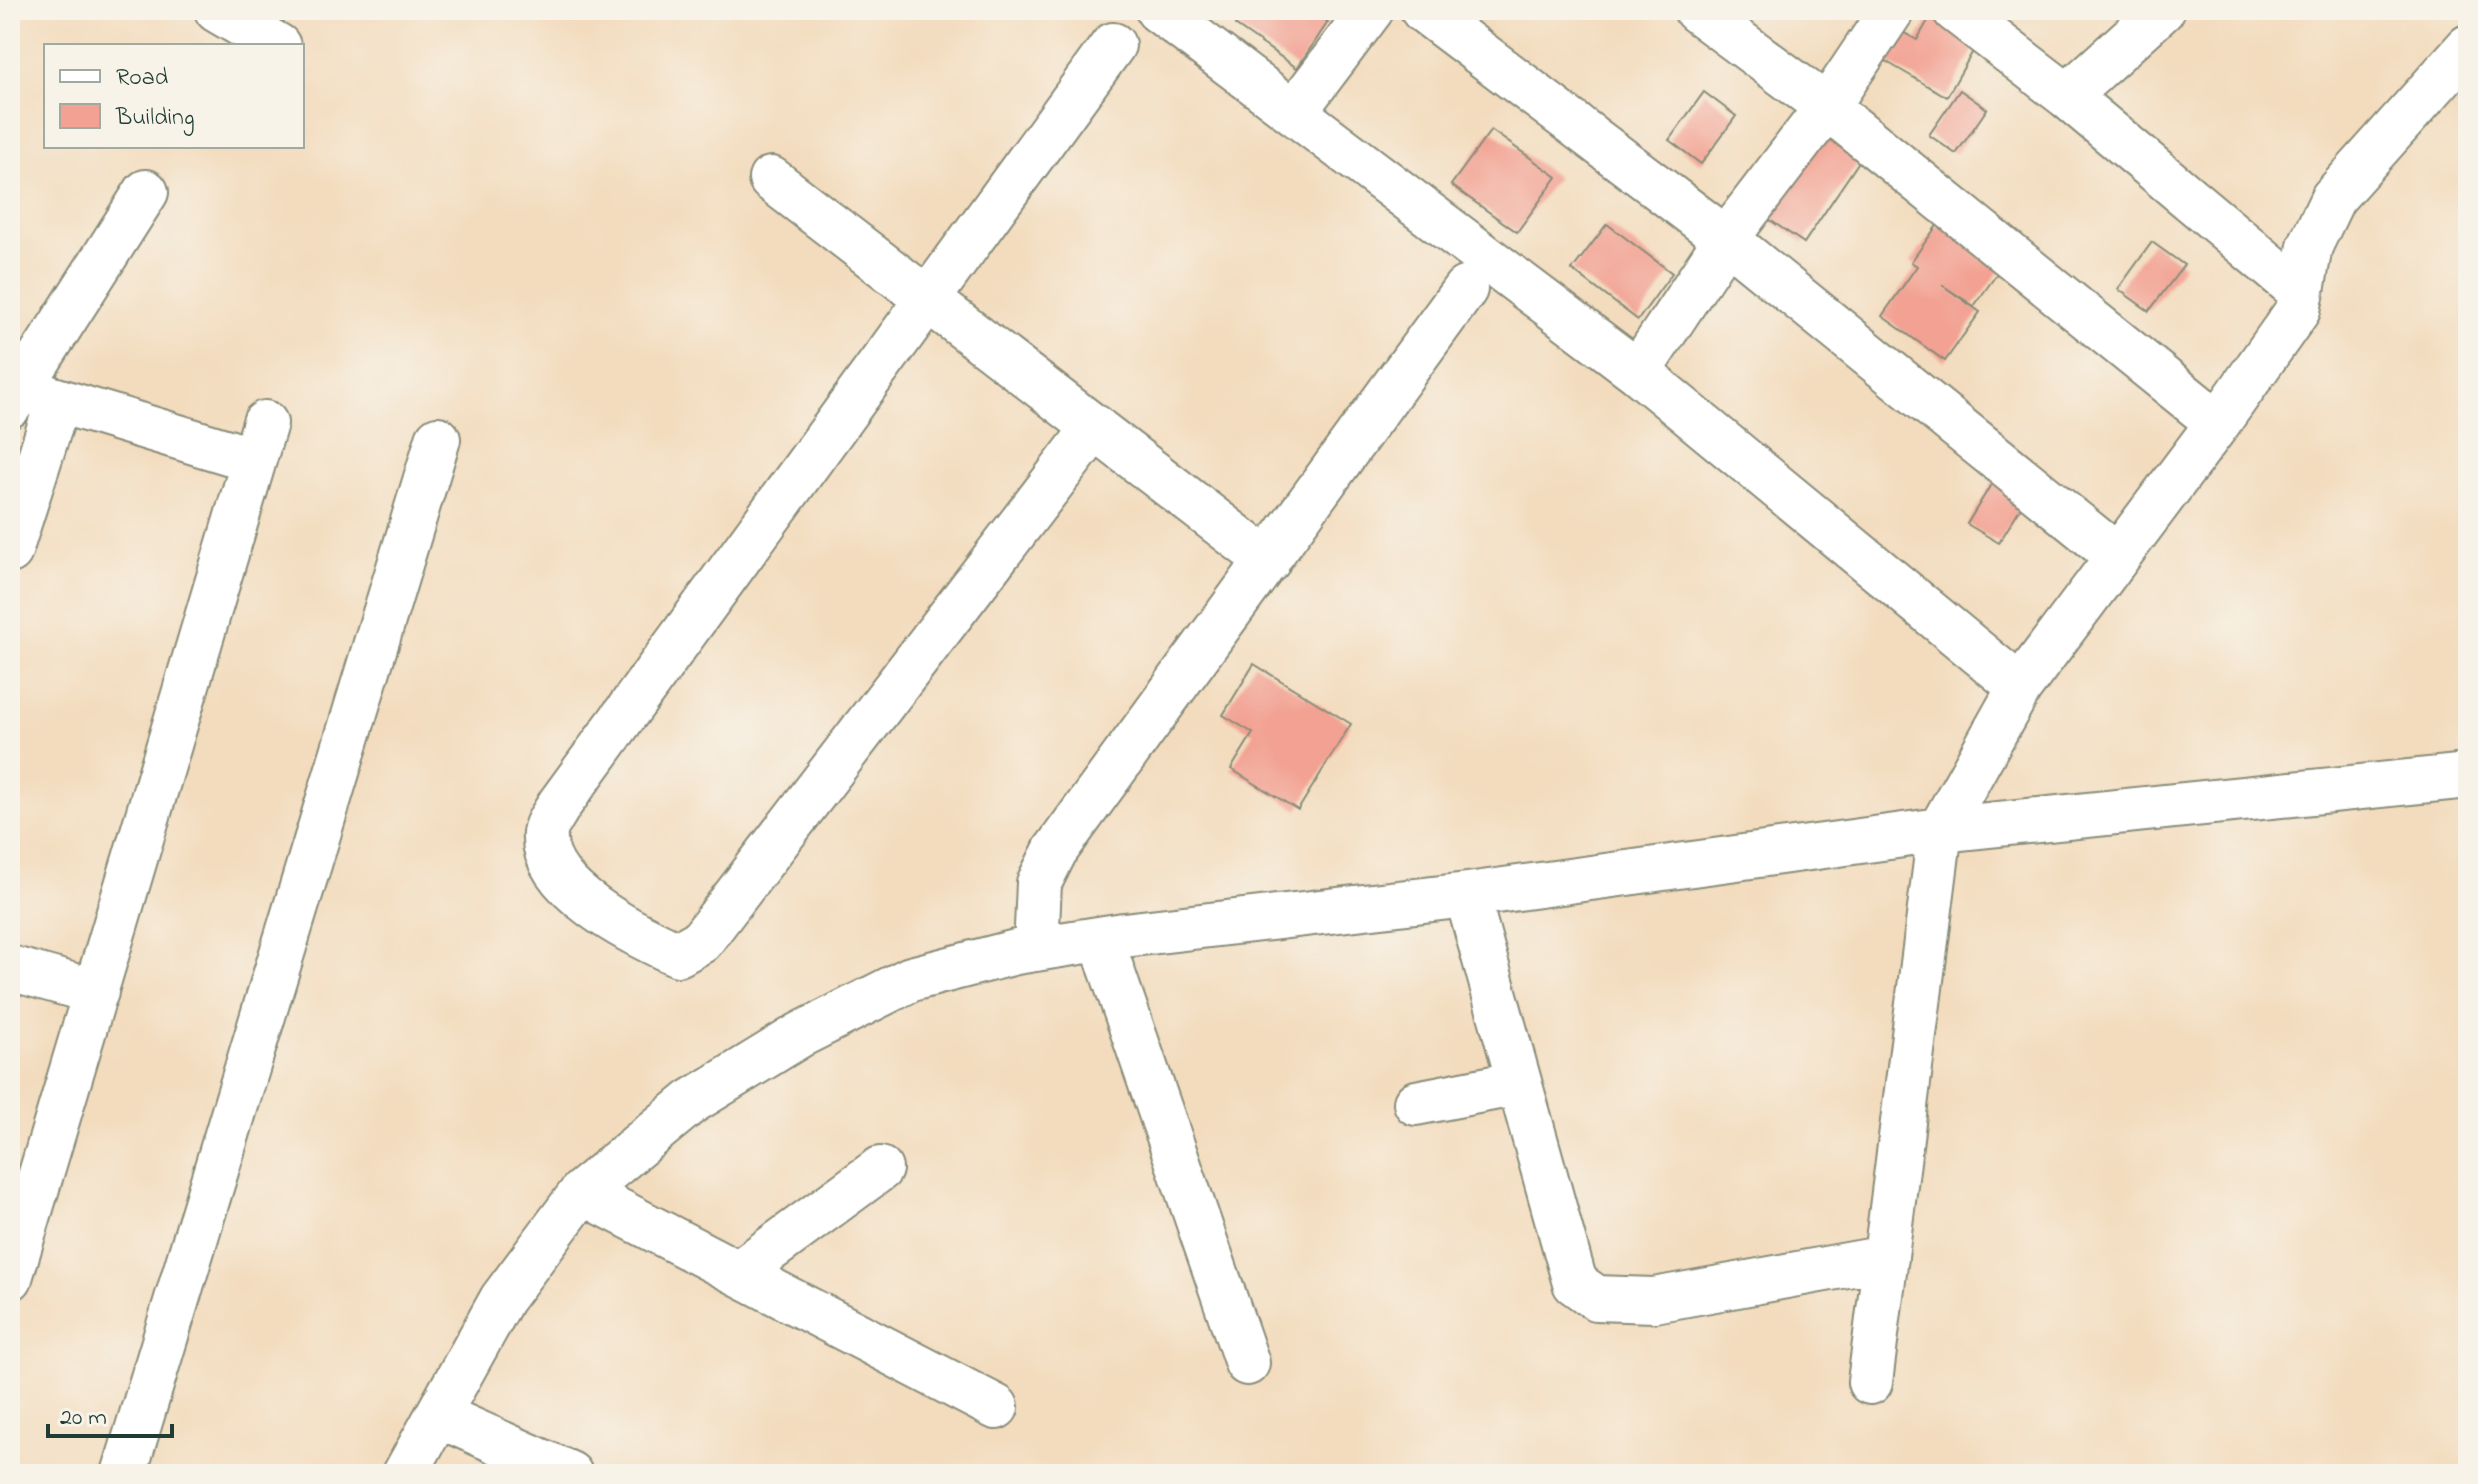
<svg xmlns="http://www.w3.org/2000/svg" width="2478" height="1484" font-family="'Indie Flower',sans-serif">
  <rect width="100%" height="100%" fill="#f7f3e8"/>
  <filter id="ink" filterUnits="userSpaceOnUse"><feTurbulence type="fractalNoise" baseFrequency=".0125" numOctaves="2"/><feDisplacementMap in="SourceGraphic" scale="16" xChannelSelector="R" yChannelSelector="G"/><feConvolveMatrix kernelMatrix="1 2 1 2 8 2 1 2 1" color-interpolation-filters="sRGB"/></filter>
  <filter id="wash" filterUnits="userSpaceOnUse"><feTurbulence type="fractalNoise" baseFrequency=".006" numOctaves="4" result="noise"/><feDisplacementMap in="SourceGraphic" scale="32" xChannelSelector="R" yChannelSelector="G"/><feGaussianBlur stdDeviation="1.8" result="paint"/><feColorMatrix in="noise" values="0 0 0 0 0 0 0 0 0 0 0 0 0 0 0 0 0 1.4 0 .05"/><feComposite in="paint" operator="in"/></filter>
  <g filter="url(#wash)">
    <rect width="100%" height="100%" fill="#f3dcbe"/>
    <g id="blocks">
      <path fill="#f2a192" d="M1245,10h66l17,12 -31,46 -62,-43z
        M1934,10l47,27 -34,60 -67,-39 17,-29 20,11z
        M1960,90l27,19 -31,45 -27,-19z
        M1704,92l32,24 -35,48 -32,-24z
        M1826,124l40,27 -62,92 -40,-27z
        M1491,130l66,47 -40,55 -66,-47z
        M1946,213l63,44 -35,49 -32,-21 38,27 -35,49 -63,-45 35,-50 -6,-4z
        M1607,224l65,49 -34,47 -66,-50z
        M2152,242l32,23 -35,46 -31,-22z
        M1995,478l32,19 -28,46 -32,-19z
        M1254,664l97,60 -53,86 -67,-41 22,-36 -30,-18z"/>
    </g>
  </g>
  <g filter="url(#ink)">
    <use href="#blocks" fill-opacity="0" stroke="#898c79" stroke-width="2"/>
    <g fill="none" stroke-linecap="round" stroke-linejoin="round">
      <g stroke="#898c79" stroke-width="48">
        <path id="minor" d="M217,10l61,36
          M1158,10l480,362 382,315
          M1423,10l303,229 391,317
          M1696,10l131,97 391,316
          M2067,96l95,-86
          M1294,112l77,-102
          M771,179l497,382
          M2301,296l9,-50 23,-48 135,-151
          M1638,372l88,-133 101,-132 65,-97
          M20,389l234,71
          M10,405l136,-213
          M1095,427l-394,514 -23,13c-42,-19 -138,-65 -133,-121 1,-9 10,-20 14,-28l554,-760
          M10,551l48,-150
          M1467,895l108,388 21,15 58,2 232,-42
          M1101,939l146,424
          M1036,949l3,-66 16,-32 410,-562
          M10,968l86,24
          M1416,1103l103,-20
          M582,1192l414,215
          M738,1273l142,-104
          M10,1278l255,-855
          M1870,1382l70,-552 80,-143 198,-264 80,-113 3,-14 -7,-10 -227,-190 -112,-86
          M438,1415l132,59
          M124,1474l314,-1035
          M405,1474l97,-175 80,-107 109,-90 109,-67 111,-56 105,-27 108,-17 343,-40 473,-65 528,-54"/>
      </g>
      <use href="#minor" stroke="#fff" stroke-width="44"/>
    </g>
  </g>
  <rect width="2478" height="1484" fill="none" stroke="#f7f3e8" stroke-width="40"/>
  <rect x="44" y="44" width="260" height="104" fill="#f7f3e8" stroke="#a1aaa0" stroke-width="2"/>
  <rect x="60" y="70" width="40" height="12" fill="#ffffff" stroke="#a1aaa0" stroke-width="2"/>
  <text x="116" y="84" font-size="24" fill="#1f3d34">Road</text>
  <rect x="60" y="104" width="40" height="24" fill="#f2a192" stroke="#a1aaa0" stroke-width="2"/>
  <text x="116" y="124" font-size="24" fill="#1f3d34">Building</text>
  <path d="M48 1424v12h124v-12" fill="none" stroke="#1f3d34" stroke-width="4"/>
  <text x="60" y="1424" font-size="24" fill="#1f3d34" stroke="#f7f3e8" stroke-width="6" paint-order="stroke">20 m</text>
</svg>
